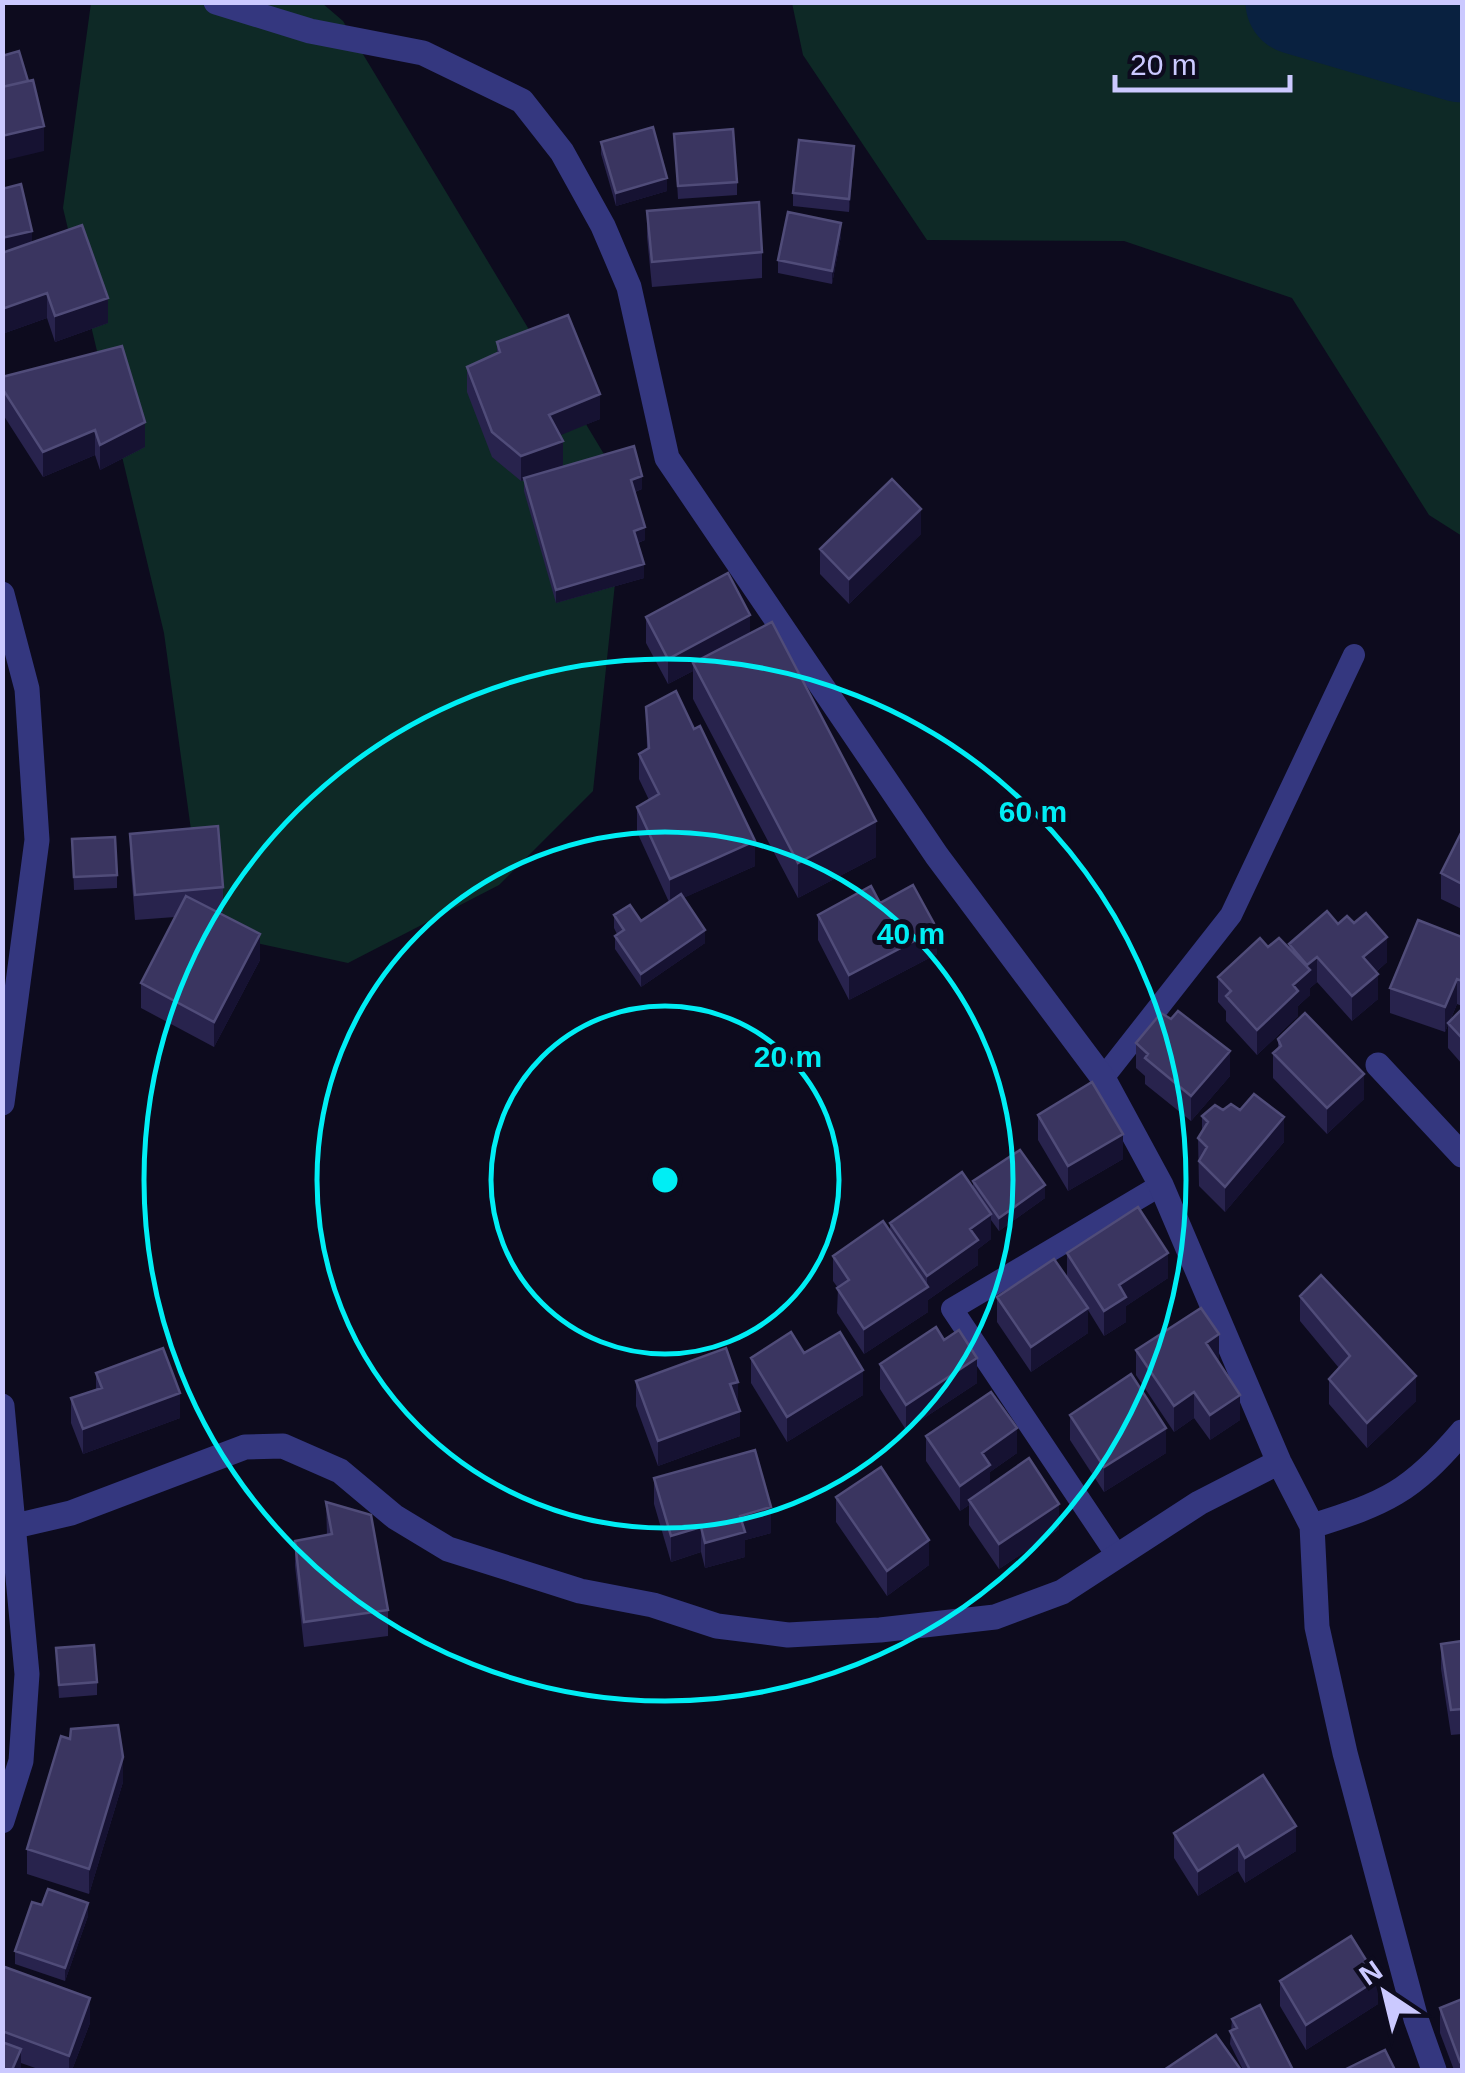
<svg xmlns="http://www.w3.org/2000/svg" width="1465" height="2073" font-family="Helvetica,sans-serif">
  <rect width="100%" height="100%" fill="#0d0b1e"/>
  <path fill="#0e2926" d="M91,3h231l21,18 282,468 -32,302 -94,94 -151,78 -143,-31 -41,-299 -101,-425z
    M792,3h670v533l-33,-21 -137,-217 -168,-57 -197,-1 -124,-185z"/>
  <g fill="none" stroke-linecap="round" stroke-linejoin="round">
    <path stroke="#092140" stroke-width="105" d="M1298,2l164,48"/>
    <path stroke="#34377f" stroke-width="22" d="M1103,1078l128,-163 123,-260
      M1116,1554l-164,-245 209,-124"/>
    <path stroke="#34377f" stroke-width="25" d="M216,2l94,29 113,22 99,48 40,51 41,74 26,61 38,171 270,398 166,222 58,107 118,277 33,64 5,101 28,126 71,266 18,51
      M2,594l25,95 10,151 -35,263
      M1378,1065l84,90
      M2,1406l25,268 -6,87 -19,60
      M1312,1526c74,-23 99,-34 150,-94
      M2,1529l69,-16 174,-66 38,-1 57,25 55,46 53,32 132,42 73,14 64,21 71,9 92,-5 115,-13 67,-25 137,-89 80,-41"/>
  </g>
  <path fill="#28234d" d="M674,134l63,48v13l-59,4z
    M601,142l66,49 -51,15 -15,-52z
    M854,158l-5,54 -56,-6v-13z
    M647,211l115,41v26l-110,9 -5,-50z
    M841,236l-9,48 -54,-11v-13z
    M32,243l76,80 -53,19 -8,-24 -45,16v-81z
    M497,342l103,77 -41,16 4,31 79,23 -7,3 10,48 -7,3 6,35 -88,25 -32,-112v-11l-3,1 -29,-24 -25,-65v-25l30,-14z
    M2,377l143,70 -45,23 -5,-15 -52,22 -41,-64z
    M921,534l-72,70 -29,-30v-25z
    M646,617l104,16 126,224 -78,41 -105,-199v-28l-25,13 -22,-41z
    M646,707l109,159 -72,32 22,45 -64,44 -26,-38v-13l2,-2 -3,-6v-13l27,6 28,-19 -32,-70v-25l12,-7 -10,-21v-25l8,-5z
    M1462,831v78l-21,-10v-26z
    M130,834l93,53v25l-5,1 42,47 -46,87 -73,-39v-25l34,-66 -40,3 -5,-61z
    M72,839l45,36v13l-43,2z
    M880,903l57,51 -88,46 -31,-60v-25z
    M1338,924l49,38 -11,10 2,27 -26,22 -35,-39 -7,6v7l-12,11v10l-41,39 -31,-34v-10l-8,-9v-25l71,-29v-4z
    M1462,937v69l-5,-2 -7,17 12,-12v55l-14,-16v-23l-3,7 -55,-19v-25z
    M1278,1039l86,60 -37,35 -54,-56v-25l5,-5z
    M1136,1043l94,33 -39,45 -46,-37v-8l-9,-8z
    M1223,1110h17l44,32 -59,70 -26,-26 -1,-48 4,-6v-16z
    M1038,1115l85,44 -55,32 -30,-51z
    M973,1181l72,17 -46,33 -8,-11v19l-13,10v16l-50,35v12l-64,42 -27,-41 1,-25 -5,-7v-25l57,-26v-7l83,-34z
    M1067,1253l101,25 -42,28v16l-22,14 -16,-26v23l-57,39 -34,-50v-25l70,-19z
    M1300,1296l116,105 -49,47 -38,-44v-25l10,-11 -39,-47z
    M944,1340l33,43 -71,47 -26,-41v-25z
    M1136,1350l83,9 -2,1 23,60 -30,20 -16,-22 -20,14 -38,-57z
    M804,1353l59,42 -76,47 -36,-59v-25z
    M96,1373l84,45 -97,36 -12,-31v-25l25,-8z
    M636,1381l102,25 2,30 -82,30 -22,-60z
    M1070,1415l96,38 -62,39 -34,-52z
    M926,1436l91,17 -27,19v13l69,44 -60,40 -30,-44v-20l-9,6 -34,-50z
    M654,1478l117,55 -26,7v17l-40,11 -4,-16 -30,10 -17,-58z
    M836,1497l93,68 -42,31 -51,-74z
    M326,1502l62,108v26l-84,11 -9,-81v-25l32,-6z
    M1462,1641v93l-11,1 -10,-66v-25z
    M56,1648l41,34v13l-38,3z
    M70,1739l53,43 -34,112 -62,-20v-25z
    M1174,1833l122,18 -51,32 -7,-12 -40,25 -24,-38z
    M88,1916l-23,65 -50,-17v-13z
    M2,1966l88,57 -18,47h-31l-20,-7v7h-19z
    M1280,1981l98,23 -72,46 -26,-44z
    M1440,2008l22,62h-8l-14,-37z
    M1232,2019l61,51h-50l-13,-26z"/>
  <path fill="#161232" d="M44,126v25l-42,10v-25z
    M854,146v12l-5,54v-13z
    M667,178v13l-51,15v-13z
    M841,223v13l-9,48v-13z
    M32,231v13l-30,7v-13z
    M47,293v25l-45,16v-25z
    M108,298v25l-53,19v-26z
    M600,394v25l-51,21v-25z
    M145,422v25l-45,23v-25z
    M95,430v25l-52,22v-25z
    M563,441v25l-42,15v-25z
    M642,476v13l-11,4v-13z
    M921,509v25l-72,70v-25z
    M645,527v13l-11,4v-13z
    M644,564v14l-88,25v-13z
    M750,615v25l-57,23v8l-25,13v-25z
    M876,821v36l-78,41v-35z
    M755,841v25l-85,38v-25z
    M937,929v25l-88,46v-25z
    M705,930v13l-64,44v-13z
    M260,934v26l-46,87v-25z
    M1387,937v25l-24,21v-26z
    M1317,957v25l-7,6v7l-12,11v10l-41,39v-25l36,-45 14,-13v-7z
    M1378,974v25l-26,22v-25z
    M1457,979v25l-12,28v-25z
    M1230,1051v25l-39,45v-25z
    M1364,1074v25l-37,35v-26z
    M1284,1117v25l-59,70v-25z
    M1123,1134v25l-55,32v-25z
    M1045,1185v13l-46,33v-13z
    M991,1214v25l-13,10v16l-50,35v12l-64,42v-25l63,-41v-12l43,-47z
    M1168,1253v25l-42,28v16l-22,14v-25l15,-26z
    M1088,1308v25l-57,39v-25z
    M1219,1334v25l-13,9v-25z
    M977,1358v25l-71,47v-25z
    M863,1370v25l-76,47v-25z
    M1416,1376v25l-49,47v-25z
    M738,1382v25l-8,-23z
    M1194,1392v26l-20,14v-26z
    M180,1393v25l-97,36v-25z
    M1240,1395v25l-30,20v-25z
    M740,1411v25l-82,30v-25z
    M1017,1428v25l-27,19v18l-21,10v5l-9,6v-25l22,-33z
    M1166,1428v25l-62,39v-25z
    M1059,1504v25l-60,40v-25z
    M771,1507v26l-26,7v17l-40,11v-25l35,-27z
    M701,1527v25l-30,10v-26z
    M929,1540v25l-42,31v-25z
    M123,1757v25l-34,112v-25z
    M1296,1826v25l-51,32v-25z
    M1238,1845v26l-40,25v-25z
    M88,1903v13l-23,65v-13z
    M1378,1979v25l-72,46v-25z
    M90,1998v25l-18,47h-3v-14z
    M21,2049v21h-9z"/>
  <path fill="#3a3560" stroke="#504c79" stroke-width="2.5" d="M19,51l9,30 -26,6v-31z
    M33,80l11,46 -42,10v-49z
    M653,127l14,51 -51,15 -15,-51z
    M733,129l4,53 -59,4 -4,-52z
    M799,140l55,6 -5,53 -56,-6z
    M21,184l11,47 -30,7v-49z
    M759,202l3,50 -110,10 -5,-51z
    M788,212l53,11 -9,48 -54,-11z
    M82,225l26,73 -53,18 -8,-23 -45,16v-56z
    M568,315l32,79 -51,21 14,26 -42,15 -29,-24 -25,-65 33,-15 -3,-10z
    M122,346l23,76 -45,23 -5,-15 -52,22 -41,-64v-11z
    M634,446l8,30 -11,4 14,47 -11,4 10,33 -88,26 -32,-112z
    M892,479l29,30 -72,70 -29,-30z
    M728,573l22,42 -82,44 -22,-42z
    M772,622l104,199 -78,42 -105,-200z
    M676,691l18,38 6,-3 55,115 -85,38 -33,-72 22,-13 -20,-40 10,-6 -3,-41z
    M218,826l5,61 -88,8 -5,-61z
    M1462,831v53l-21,-11z
    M115,837l2,38 -43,2 -2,-38z
    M913,885l24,44 -88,46 -31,-60 53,-29 9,17z
    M681,894l24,36 -64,44 -26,-38 9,-6 -10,-15 16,-10 11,16z
    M186,896l74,38 -46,88 -73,-39z
    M1327,911l11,13 9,-8 7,7 12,-10 21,24 -24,20 15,17 -26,22 -35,-39 -10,8 -18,-21z
    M1418,920l44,17v44l-5,-2 -12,28 -55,-19z
    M1260,938l8,9 11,-9 31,32 -17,15 5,6 -41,39 -31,-34 5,-5 -13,-14z
    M1462,1009v29l-14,-15z
    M1178,1011l52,40 -39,45 -46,-38 3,-4 -12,-11 25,-30 10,6z
    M1305,1013l59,61 -37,34 -54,-55 8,-7 -3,-7z
    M1092,1082l31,52 -55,32 -30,-51z
    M1254,1094l30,23 -59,70 -26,-26 8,-14 -9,-9 10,-16 -6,-6 13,-11 8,5 8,-6 9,6z
    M1020,1150l25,35 -46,33 -26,-37z
    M962,1172l29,42 -21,15 8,11 -51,36 -37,-53z
    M1138,1207l30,46 -49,32 7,12 -22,14 -37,-58z
    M883,1221l45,66 -64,42 -27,-41 12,-8 -16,-24z
    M1054,1259l34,49 -57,39 -34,-50z
    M1321,1275l95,101 -49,47 -38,-44 21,-23 -50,-60z
    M1201,1308l18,26 -13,9 34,52 -30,20 -16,-23 -20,14 -38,-56z
    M936,1327l8,13 15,-10 18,28 -71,47 -26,-41z
    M791,1332l13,21 36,-21 23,38 -76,47 -36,-59z
    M163,1348l17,45 -97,36 -12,-31 31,-10 -6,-15z
    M726,1348l12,34 -8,2 10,27 -82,30 -22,-60z
    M1131,1374l35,54 -62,39 -34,-52z
    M991,1392l26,36 -35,25 8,12 -30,21 -34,-50z
    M755,1450l16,57 -31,9 5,16 -40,11 -4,-16 -30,9 -17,-58z
    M1029,1458l30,46 -60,40 -30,-44z
    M881,1467l48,73 -42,31 -51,-74z
    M326,1502l45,13 17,95 -84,12 -9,-81 37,-7z
    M1462,1641v68l-11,1 -10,-66z
    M94,1645l3,37 -38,3 -3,-37z
    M118,1725l5,32 -34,112 -62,-20 34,-113 9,3 1,-10z
    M1263,1775l33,51 -51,32 -7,-13 -40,26 -24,-38z
    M48,1889l40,14 -23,65 -50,-17 17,-49 10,3z
    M1351,1936l27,43 -72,46 -26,-44z
    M2,1966l88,32 -21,58 -67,-25z
    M1462,1999v62l-2,1 -20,-54z
    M1260,2005l33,65h-43l-20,-39 7,-3 -5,-9z
    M1216,2035l25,35h-77z
    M2,2042l19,7 -9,21h-10z
    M1385,2050l10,20h-51z"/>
  <g fill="none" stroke="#00eef4" stroke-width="5">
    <circle cx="665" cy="1180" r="174"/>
    <circle cx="665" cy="1180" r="348"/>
    <circle cx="665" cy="1180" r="521"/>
  </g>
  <circle cx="665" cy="1180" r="15" fill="#00eef4" stroke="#0d0b1e" stroke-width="5"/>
  <g font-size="30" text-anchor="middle" font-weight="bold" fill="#00eef4" stroke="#0d0b1e" stroke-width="10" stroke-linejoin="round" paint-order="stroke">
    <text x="1033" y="822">60 m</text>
    <text x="911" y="944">40 m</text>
    <text x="788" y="1067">20 m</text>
  </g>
  <rect width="1465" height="2073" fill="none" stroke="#cbc9ff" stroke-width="10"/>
  <g transform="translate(1385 1993) rotate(325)" stroke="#0d0b1e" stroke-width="8" paint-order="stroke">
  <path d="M0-8L18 38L0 25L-18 38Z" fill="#cbc9ff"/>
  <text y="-15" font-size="28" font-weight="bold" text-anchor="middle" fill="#cbc9ff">N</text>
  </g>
  <path d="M1115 75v15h175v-15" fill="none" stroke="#cbc9ff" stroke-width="5"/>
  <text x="1130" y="75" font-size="30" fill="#cbc9ff" stroke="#0d0b1e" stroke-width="8" paint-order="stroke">20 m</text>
</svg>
